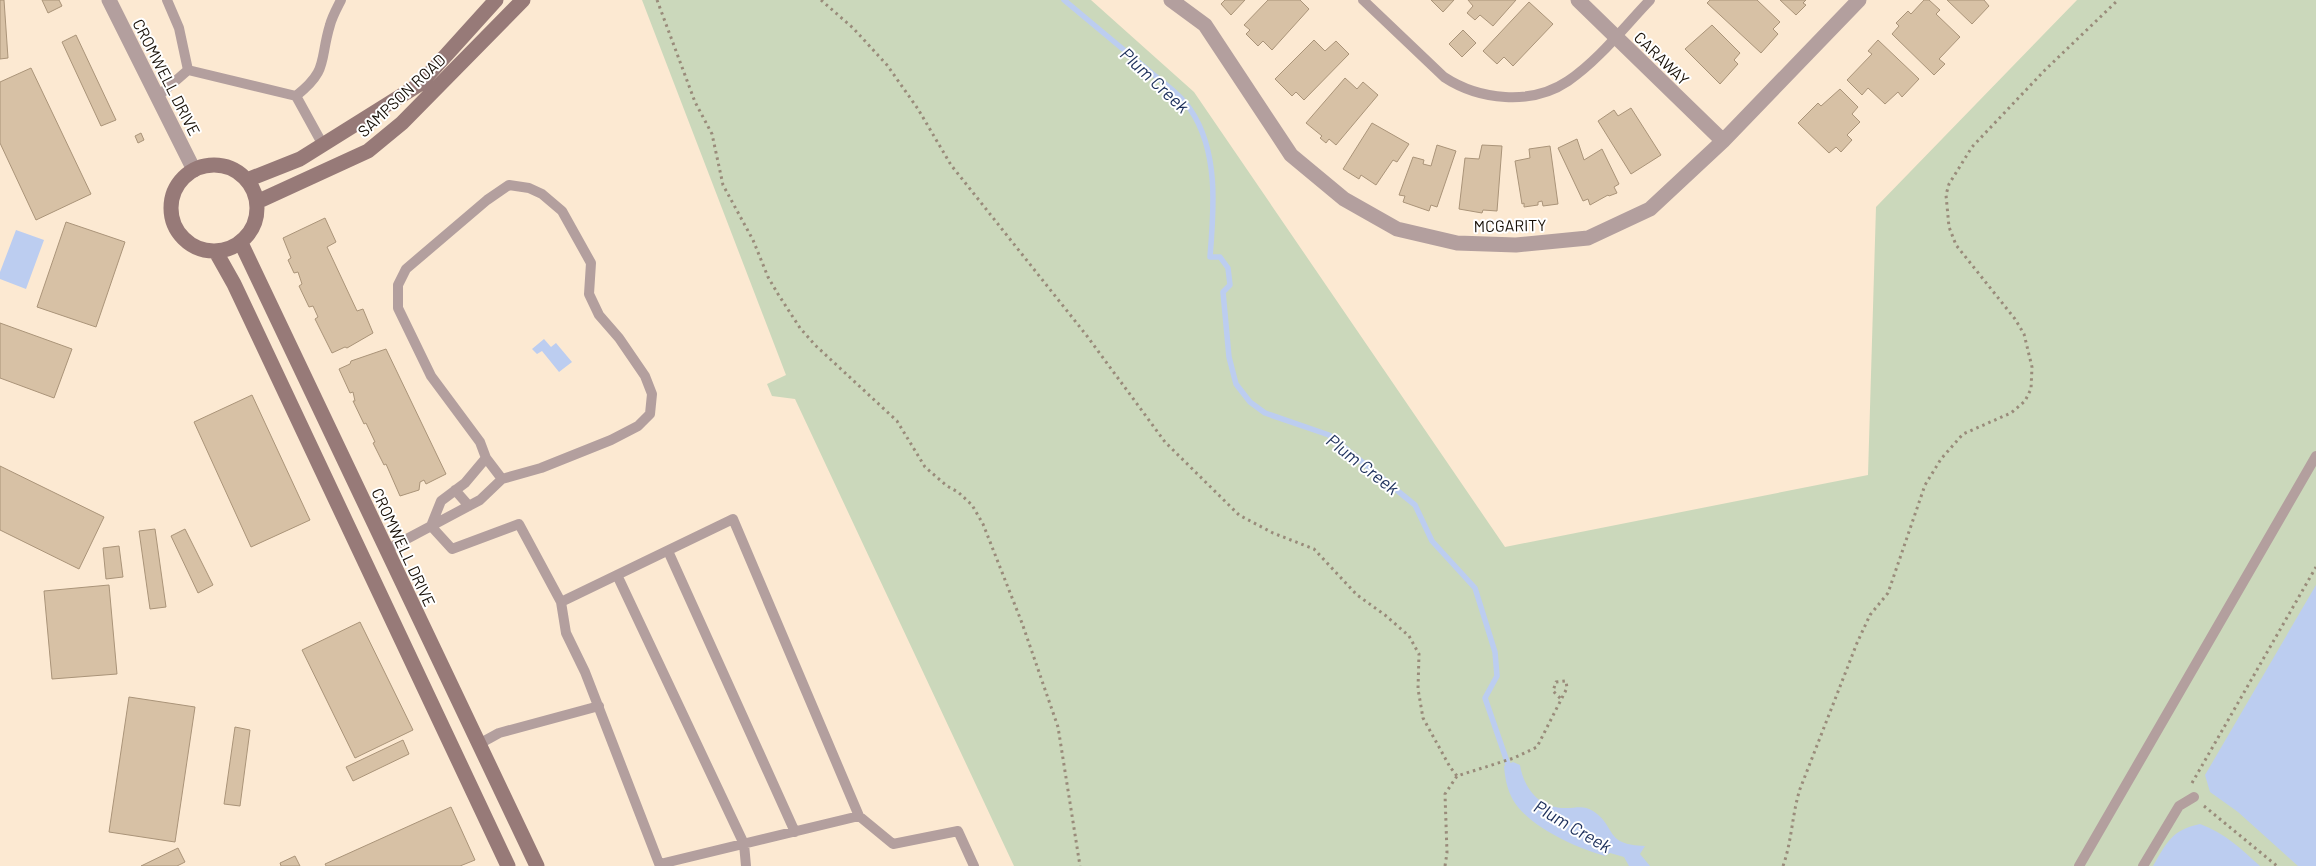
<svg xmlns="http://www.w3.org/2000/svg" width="2316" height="866" font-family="Barlow,sans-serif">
  <rect width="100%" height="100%" fill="#fce9d2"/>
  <path fill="#cbd8bb" d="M642,0h449l103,92 311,455 363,-72 8,-268 201,-207h239v866h-1302l-219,-467 -23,-3 -5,-12 19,-9z"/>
  <path fill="#bccdf0" d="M16,230l28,10 -18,49 -26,-10v-7z
    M544,339l7,8 5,-4 16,19 -13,10 -17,-21 -5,3 -5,-5z
    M2316,585v281h-18l-60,-54 -28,-20 -5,-17z
    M1513,762l7,3c4,24 20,44 47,43 9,0 17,-3 26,3 24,16 11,34 52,35l-5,8 10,12h-21l-5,-9 -14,-4 -5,3c-29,-8 -76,-29 -92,-56 -6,-11 -8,-22 -9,-34z
    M2200,824c25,9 41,25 60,42h-107c14,-24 19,-36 47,-42z"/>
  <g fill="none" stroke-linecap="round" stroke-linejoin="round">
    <path stroke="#bccdf0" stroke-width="5.5" d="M1064,0c28,23 56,47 84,70 14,12 32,24 42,39 29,42 24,100 20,148h10l8,11 2,17 -7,7 6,65 7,27 14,18 15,11 64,22 86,70 17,36 43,47 20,64 2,24 -12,22 25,72"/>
  </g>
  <path fill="#d7c1a5" stroke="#aa9479" d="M0,0h4l4,58 -8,1z
    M42,0h17l3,6 -14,7z
    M1225,0h20l-14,15 -10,-11z
    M1268,0h32l9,9 -37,41 -9,-9 -5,5 -12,-12 4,-4 -6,-5z
    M1431,0h23l-11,12z
    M1468,0h48l-23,26 -13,-11 -5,5 -8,-7 6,-7z
    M1710,0h47l23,22 -7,7 5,5 -17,19 -54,-50z
    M1780,0h26l-3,3 3,2 -10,10z
    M1924,0h5l11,10 -4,4 24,23 -21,22 6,5 -11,11 -42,-41 7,-8 -3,-3 12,-12 3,3z
    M1947,0h37l5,6 -17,18z
    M1529,2l24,22 -40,42 -9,-9 -7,7 -14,-13z
    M1712,25l28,28 -6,7 4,4 -18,20 -35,-35z
    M1463,30l13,13 -14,14 -13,-13z
    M76,35l40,85 -15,6 -39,-84z
    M1314,40l11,11 11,-10 13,13 -45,46 -8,-8 -4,4 -17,-17z
    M1878,40l41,39 -17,18 -4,-5 -13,12 -17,-16 -6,7 -15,-15 25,-26 -4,-3z
    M31,68l60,126 -55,26 -36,-77v-61z
    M1345,78l12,11 6,-7 15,13 -42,50 -7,-6 -3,4 -6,-5 2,-2 -16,-13z
    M1840,89l18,18 -6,7 8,8 -13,13 5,5 -11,12 -5,-5 -7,6 -31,-30 20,-20 3,3z
    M1631,108l30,47 -30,19 -33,-53 16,-11 4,6z
    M1372,123l37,21 -12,18 -4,-2 -17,25 -15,-10 -2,4 -16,-10z
    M141,133l3,7 -6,3 -3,-7z
    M1577,139l7,21 18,-11 17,35 -5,3 3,6 -8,3 -1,-1 -18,10 -2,-6 -5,2 -25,-53z
    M1437,145l19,6 -19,56 -6,-2 -2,6 -26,-9 2,-6 -6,-1 14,-38 11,3 -1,4 8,2z
    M1482,145l20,1 -5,65 -14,-1 -1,3 -23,-4 6,-51 14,1z
    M1550,146l8,58 -15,2 -1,-5 -4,1v3l-14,2v-4l-2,1 -7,-43 15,-3 -1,-9z
    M325,218l11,24 -9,5 30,64 6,-2 10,24 -26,15 -2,-1 -13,6 -17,-34 3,-2 -5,-11 -4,1 -10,-21 3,-2 -4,-12 -4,1 -6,-13 3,-2 -8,-20z
    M66,222l59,20 -29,85 -59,-20z
    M0,323l72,26 -18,49 -54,-20z
    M386,349l60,125 -20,10 -2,-4 -4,2 -1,8 -19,6 -14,-32 -2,1 -11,-22 2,-1 -9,-19 -2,1 -11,-23h2l-2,-9 -3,1 -11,-24 11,-5 1,-3z
    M252,395l58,125 -59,27 -57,-125z
    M0,466l104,51 -25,52 -79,-39z
    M155,529l11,78 -16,2 -11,-78z
    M185,529l28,56 -15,8 -27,-57z
    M119,546l4,31 -17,2 -3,-31z
    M109,585l8,89 -65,5 -8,-88z
    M360,622l53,108 -58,28 -53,-108z
    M129,697l66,10 -20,135 -66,-10z
    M235,727l15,3 -10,76 -16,-2z
    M403,740l6,14 -56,27 -7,-14z
    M451,807l24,53 -15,6h-134l-1,-2z
    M178,848l7,14 -8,4h-36z
    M295,856l5,10h-19l-1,-3z"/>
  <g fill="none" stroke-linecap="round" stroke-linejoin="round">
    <path stroke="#998b7a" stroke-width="3" stroke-dasharray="2.5 4" stroke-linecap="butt" d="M657,0l38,102 17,32 11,51 30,55 15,37 10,17 22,34 15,17 82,76 28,46 22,19 11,6 14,13 11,19 39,99 36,104 22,139
      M821,0l32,28 34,37 31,44 33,56 136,171 78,106 74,73 34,18 41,16 43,46 28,20 24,21 10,18 -1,35 5,29 27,49 7,9
      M2192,783l124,-216
      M2204,806l73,60
      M1445,866l2,-13 -2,-59 12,-18 57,-18 23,-11 30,-59 -1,-7 -10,1 -3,9 8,8
      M1783,866c9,-25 9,-52 17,-77l57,-146 13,-28 18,-22 37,-108 16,-26 22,-25 48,-21 14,-12 6,-12 1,-22 -8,-33 -9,-15 -59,-74 -7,-18 -3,-32 3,-11 23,-37 72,-76 74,-71"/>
    <path stroke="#b39f9e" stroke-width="10" d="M167,0l12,28 9,42
      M1363,0l81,77c35,23 87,29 124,4 31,-21 56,-54 82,-81
      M188,70l108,26 27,49
      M296,96c33,-26 23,-35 34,-71 2,-8 7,-17 11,-25
      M157,97l31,-27
      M455,490l14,16
      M431,526l21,23 67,-25 42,78 5,31 19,39 75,194
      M431,526l10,-25 24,-18 21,-25
      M386,550l94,-50 22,-21 39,-11 70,-28 27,-14 12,-12 2,-20 -7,-18 -26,-38 -20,-23 -10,-21 2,-31 -29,-52 -20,-17 -13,-6 -20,-3 -22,15 -81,69 -8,16v23l33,68 49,66 6,16 16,21
      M668,551l127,281
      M617,575l127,269 2,22
      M561,602l172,-83 126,297 34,28 65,-13 16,35
      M479,744l20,-11 100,-27
      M660,864l199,-48
      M2079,866l237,-410
      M2143,866l36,-60 15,-9"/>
    <path stroke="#b39f9e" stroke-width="15" d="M109,0l85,170
      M1171,0l34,25 86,130 53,44 53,30 60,14 59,2 72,-7 62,-29 73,-68 136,-141
      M1578,0l145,141"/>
    <path stroke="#977a78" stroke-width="15" d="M171 208a43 43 0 1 1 86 0a43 43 0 1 1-86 0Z
      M247,180l53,-21 120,-75 76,-84
      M257,202l111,-51 34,-28 121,-123
      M241,243l296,623
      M216,252l18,32 274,582"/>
  </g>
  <g text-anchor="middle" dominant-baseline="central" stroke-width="4" stroke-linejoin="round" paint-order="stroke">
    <g font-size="16" fill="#150d04" stroke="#fff">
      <text transform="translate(1662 58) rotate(44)">CARAWAY</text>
      <text transform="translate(167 77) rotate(63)">CROMWELL DRIVE</text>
      <text transform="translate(401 95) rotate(-43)">SAMPSON ROAD</text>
      <text transform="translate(1510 225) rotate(-1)">MCGARITY</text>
      <text transform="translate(404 547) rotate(65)">CROMWELL DRIVE</text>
    </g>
    <g font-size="18" font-style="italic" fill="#1c2f5b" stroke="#fff">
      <text transform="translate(1155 80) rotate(43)">Plum Creek</text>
      <text transform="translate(1363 464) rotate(38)">Plum Creek</text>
      <text transform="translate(1573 826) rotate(30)">Plum Creek</text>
    </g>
  </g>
</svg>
